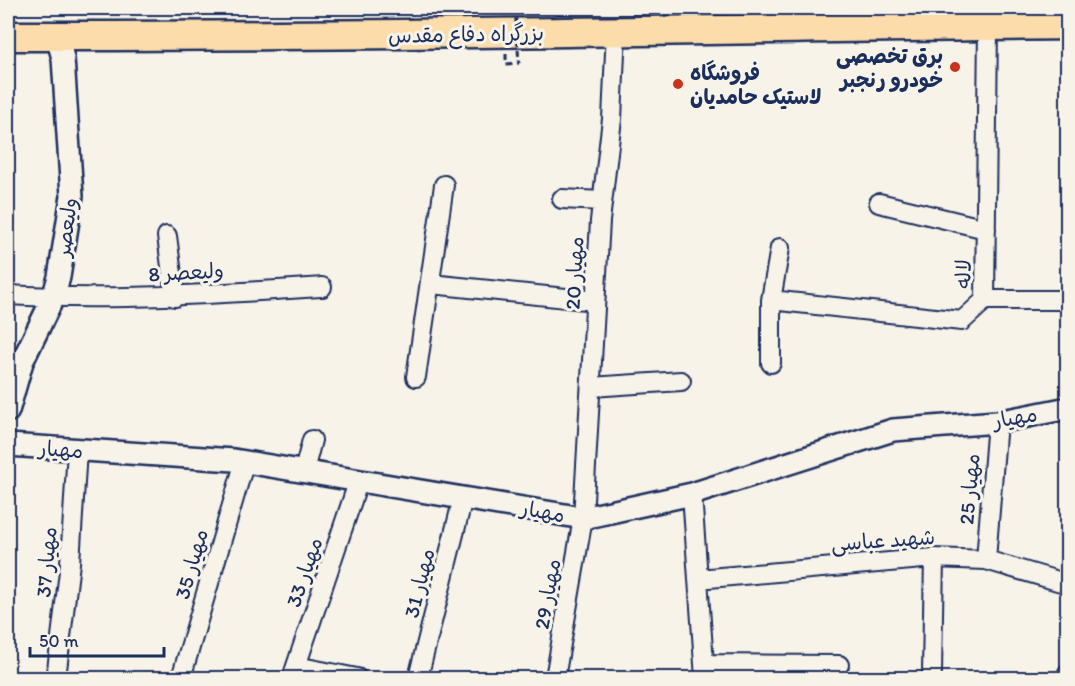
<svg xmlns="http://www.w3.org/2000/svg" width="1075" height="686" font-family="Itim,'Playpen Sans Arabic',sans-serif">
  <rect width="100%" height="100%" fill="#f7f3e8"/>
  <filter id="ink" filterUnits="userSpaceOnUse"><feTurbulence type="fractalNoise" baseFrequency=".0167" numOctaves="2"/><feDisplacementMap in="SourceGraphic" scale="12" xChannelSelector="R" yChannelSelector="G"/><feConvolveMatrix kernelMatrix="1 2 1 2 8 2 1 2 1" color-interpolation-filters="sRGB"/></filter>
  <g filter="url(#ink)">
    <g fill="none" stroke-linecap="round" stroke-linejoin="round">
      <g stroke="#1b2f5e" stroke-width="22">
        <path id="minor" d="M562,199l40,2
          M879,203l107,26
          M167,236l8,61
          M431,284l164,17
          M8,295c105,6 209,-1 314,-8
          M771,300l191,21 23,-21 3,-274
          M985,300h83
          M771,363v-63l9,-52
          M416,377l28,-192
          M591,387l90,-6
          M304,471l8,-31
          M692,494l13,184
          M986,560l11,-138
          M698,579l236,-21 52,2 82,24
          M704,664l135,1
          M296,666l61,12
          M932,672l2,-114
          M56,678l14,-115 7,-113
          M181,678l64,-217
          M292,678l67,-198
          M418,678l45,-180
          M555,678l28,-160 17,-297 12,-102 4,-89
          M1065,678l3,-5"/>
      </g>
      <g stroke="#1b2f5e" stroke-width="26">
        <path id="tertiary" d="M8,411l14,-49 31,-64 6,-21 13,-81 -9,-138 -4,-14 -8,-8
          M8,445l226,15 349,58 109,-24 201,-64 104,-8 71,-14"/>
      </g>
      <g stroke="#1b2f5e" stroke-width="33">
        <path id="trunk" d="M8,36c353,1 706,-7 1060,-11"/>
      </g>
      <path stroke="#1b2f5e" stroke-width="3" stroke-dasharray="6 4.5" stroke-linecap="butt" d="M506,54v10l13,-1"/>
      <use href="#minor" stroke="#f7f3e8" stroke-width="18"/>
      <use href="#tertiary" stroke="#f7f3e8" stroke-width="21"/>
      <use href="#trunk" stroke="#fddcac" stroke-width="28"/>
      <path stroke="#1b2f5e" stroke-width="3" stroke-dasharray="6 4.5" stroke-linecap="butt" d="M515,8l4,55"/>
    </g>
  </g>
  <g fill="#c8321e" stroke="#f7f3e8" stroke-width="2">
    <circle cx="955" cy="67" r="6"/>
    <circle cx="678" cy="84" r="6"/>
  </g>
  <g text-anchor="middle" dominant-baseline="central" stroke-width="6" stroke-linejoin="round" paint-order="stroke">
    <g font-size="21" fill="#1b2f5e" stroke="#f7f3e8">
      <text transform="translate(466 34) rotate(-1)">بزرگراه دفاع مقدس</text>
      <text transform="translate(66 227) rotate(-83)">ولیعصر</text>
      <text transform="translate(186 272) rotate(-3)">ولیعصر 8</text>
      <text transform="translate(574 273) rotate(-87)">مهیار 20</text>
      <text transform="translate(963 274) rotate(-89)">لاله</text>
      <text transform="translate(1015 417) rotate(-10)">مهیار</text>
      <text transform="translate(61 449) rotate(4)">مهیار</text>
      <text transform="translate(969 489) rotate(-85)">مهیار 25</text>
      <text transform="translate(543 511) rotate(10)">مهیار</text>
      <text transform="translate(883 540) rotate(-4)">شهید عباسی</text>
      <text transform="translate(46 562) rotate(-85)">مهیار 37</text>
      <text transform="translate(191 564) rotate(-74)">مهیار 35</text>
      <text transform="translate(304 572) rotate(-71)">مهیار 33</text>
      <text transform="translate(419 583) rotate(-76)">مهیار 31</text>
      <text transform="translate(547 594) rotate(-80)">مهیار 29</text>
    </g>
    <g font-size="21" font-weight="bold" fill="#1b2f5e" stroke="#f7f3e8" text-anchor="end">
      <text x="943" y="55">برق تخصصی<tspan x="943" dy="24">خودرو رنجبر</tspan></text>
      <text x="690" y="72" text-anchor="start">فروشگاه<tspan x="690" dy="24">لاستیک حامدیان</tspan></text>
    </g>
  </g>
  <rect width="1075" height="686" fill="none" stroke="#f7f3e8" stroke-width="30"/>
  <rect x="15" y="15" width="1045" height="656" fill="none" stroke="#1b2f5e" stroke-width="2" filter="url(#ink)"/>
  <path d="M30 647v9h134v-9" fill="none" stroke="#1b2f5e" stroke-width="3"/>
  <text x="39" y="647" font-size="18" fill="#1b2f5e" stroke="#f7f3e8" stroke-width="4.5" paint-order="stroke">50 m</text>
</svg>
